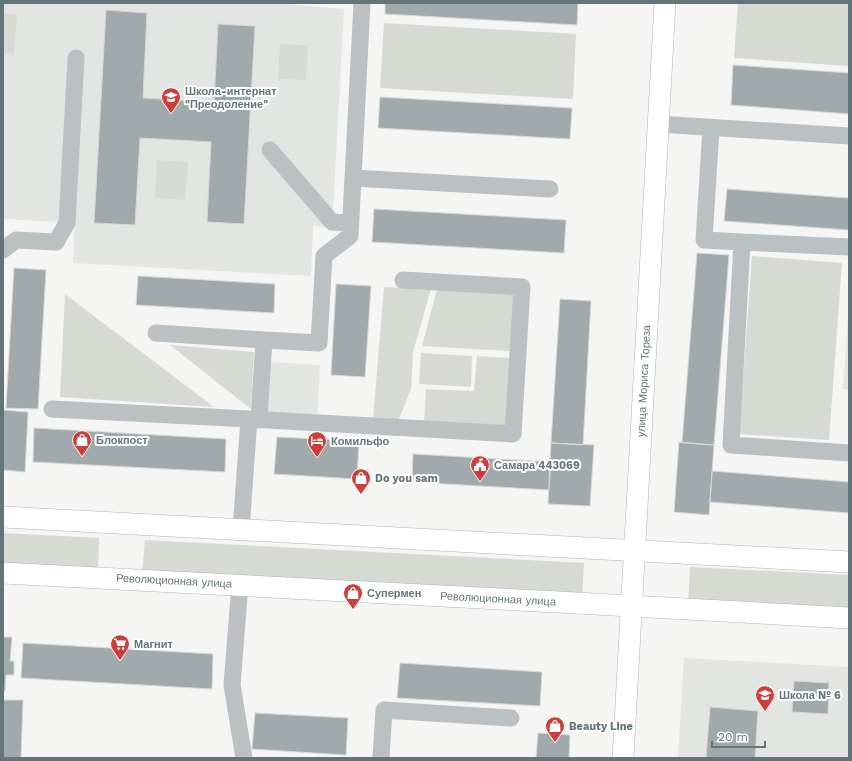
<svg xmlns="http://www.w3.org/2000/svg" width="852" height="761" font-family="'Work Sans',sans-serif">
  <rect width="100%" height="100%" fill="#f5f5f3"/>
  <path fill="#e3e5e3" d="M3,3h273l68,6 -12,218 -19,-1 -2,50 -238,-13 2,-40 -72,-4z
    M849,303v86h-6z
    M271,362l49,3 -3,50 -49,-2z
    M684,658l165,9v91h-171z"/>
  <path fill="#d6dad2" d="M738,3h111v63l-115,-8z
    M3,13l14,2 -3,39 -11,-1z
    M384,23l192,11 -3,65 -193,-11z
    M280,44l28,1 -2,35 -28,-1z
    M157,160l31,2 -3,38 -30,-2z
    M752,256l90,7 -13,177 -90,-6z
    M384,287l47,2 -18,63 -2,37 -13,32 -25,-2z
    M437,289l78,5 -3,57 -90,-5z
    M65,294l149,113 -154,-10z
    M170,345l84,7 -3,57z
    M421,353l51,3 -1,31 -52,-3z
    M477,356l34,2 -4,71 -83,-5 2,-35 48,2z
    M3,533l96,5 -1,34 -95,-5z
    M145,540l439,23 -2,38 -440,-28z
    M690,567l159,8v38l-161,-8z"/>
  <path fill="#a0aaad" stroke="#d7d7d5" d="M385,3h193l-1,22 -192,-11z
    M106,10l41,3 -4,85 71,4 4,-78 37,2 -11,198 -37,-2 4,-80 -71,-4 -5,87 -41,-2z
    M733,65l116,8v41l-118,-9z
    M380,97l192,11 -2,31 -192,-11z
    M727,189l122,9v32l-125,-9z
    M374,209l192,11 -2,33 -192,-11z
    M697,253l32,2 -15,190 -32,-2z
    M14,268l32,2 -8,139 -32,-1z
    M138,276l137,8 -1,29 -138,-8z
    M336,284l35,2 -6,91 -34,-2z
    M560,299l31,2 -8,144 -32,-2z
    M3,410l25,2 -3,60 -22,-2z
    M34,428l192,11 -1,33 -192,-10z
    M277,437l82,4 -2,38 -83,-5z
    M679,442l35,3 -5,70 -35,-3z
    M551,443l43,2 -4,61 -42,-2z
    M413,454l138,8 -2,28 -137,-8z
    M712,471l137,11v31l-139,-11z
    M3,637h9l-2,24h4v14h-8l-1,16h-2z
    M23,643l190,11 -1,35 -191,-11z
    M400,663l142,9 -2,34 -143,-8z
    M794,681l35,2 -1,31 -36,-2z
    M3,700h20l-2,58h-18z
    M710,707l48,4 -3,47h-49z
    M255,713l93,5 -2,37 -94,-6z
    M538,733l32,2 -1,23h-33z"/>
  <g fill="none" stroke-linecap="round" stroke-linejoin="round">
    <g stroke="#afb4b6" stroke-width="22">
      <path id="major" d="M3,517l846,45
        M3,573c282,13 564,30 846,45
        M623,758l42,-755"/>
    </g>
    <path stroke="#bbc0c2" stroke-width="17" d="M362,3l-9,175 197,11
      M658,124l191,12
      M711,128l-7,112 38,2 -11,203 118,8
      M270,150l62,72 18,1
      M742,242l107,5
      M3,250l13,-10 40,2 11,-19 9,-165
      M156,333l108,7 -5,80
      M264,340l55,3 5,-87 26,-20 3,-58
      M52,409l197,10
      M241,530l8,-111 264,15 9,-147 -119,-7
      M240,584l-8,101 12,73
      M381,758l3,-48 127,8"/>
    <use href="#major" stroke="#fff" stroke-width="21"/>
  </g>
  <defs>
    <g id="school-pin" transform="scale(1)"><path d="M0 17L-7.5 6A9.5 9.5 0 1 1 7.5 6Z" fill="#cd3e3b" stroke="#fff"/><path d="M0-5L7-2L0 1L-7-2ZM-4 1L0 2.5L4 1V4Q0 6-4 4Z" fill="#fff"/></g>
    <g id="shop-pin" transform="scale(1)"><path d="M0 17L-7.5 6A9.5 9.5 0 1 1 7.5 6Z" fill="#cd3e3b" stroke="#fff"/><path d="M-5-2.5h2.3a2.7 3.5 0 0 1 5.4 0H5L5.5 6h-11ZM-1.5-2.5h3a1.5 2.3 0 0 0-3 0Z" fill="#fff"/></g>
    <g id="hotel-pin" transform="scale(1)"><path d="M0 17L-7.5 6A9.5 9.5 0 1 1 7.5 6Z" fill="#cd3e3b" stroke="#fff"/><path d="M-6-4.5h1.5V1H6V5H4.5V3h-9V5H-6ZM-4 0a1.8 1.8 0 1 1 3.6 0ZM.5 0V-2.5h3Q6-2.5 6 0Z" fill="#fff"/></g>
    <g id="civic-pin" transform="scale(1)"><path d="M0 17L-7.5 6A9.5 9.5 0 1 1 7.5 6Z" fill="#cd3e3b" stroke="#fff"/><path d="M-.6-6.5H3V-4.5H.6V-3L4-1V1h2V6H-6V1h2V-1L-.6-3ZM-1.2 2.5V6h2.4V2.5Z" fill="#fff"/></g>
    <g id="supermarket-pin" transform="scale(1)"><path d="M0 17L-7.5 6A9.5 9.5 0 1 1 7.5 6Z" fill="#cd3e3b" stroke="#fff"/><path d="M-6-5.5h2.5l.6 2H6L4.5 2H-2.5L-4.4-4H-6ZM-1.5 3.2a1.3 1.3 0 1 0 .1 0ZM3 3.2a1.3 1.3 0 1 0 .1 0Z" fill="#fff"/></g>
  </defs>
  <g fill-rule="evenodd">
    <use href="#school-pin" x="171" y="97"/>
    <use href="#shop-pin" x="82" y="440"/>
    <use href="#hotel-pin" x="317" y="441"/>
    <use href="#civic-pin" x="480" y="465"/>
    <use href="#shop-pin" x="361" y="478"/>
    <use href="#shop-pin" x="353" y="593"/>
    <use href="#supermarket-pin" x="120" y="644"/>
    <use href="#school-pin" x="765" y="695"/>
    <use href="#shop-pin" x="555" y="726"/>
  </g>
  <g text-anchor="middle" dominant-baseline="central" stroke-width="4" stroke-linejoin="round" paint-order="stroke">
    <g font-size="11" font-weight="bold" fill="#64757a" stroke="#fff" text-anchor="start">
      <text x="185" y="91">Школа-интернат<tspan x="185" dy="13">"Преодоление"</tspan></text>
      <text x="96" y="440">Блокпост</text>
      <text x="331" y="441">Комильфо</text>
      <text x="494" y="465">Самара 443069</text>
      <text x="375" y="478">Do you sam</text>
      <text x="367" y="593">Супермен</text>
      <text x="134" y="644">Магнит</text>
      <text x="779" y="695">Школа № 6</text>
      <text x="569" y="726">Beauty Line</text>
    </g>
    <g font-size="11" fill="#64757a" stroke="#fff">
      <text transform="translate(644 381) rotate(-87)">улица Мориса Тореза</text>
      <text transform="translate(174 581) rotate(3)">Революционная улица</text>
      <text transform="translate(498 599) rotate(3)">Революционная улица</text>
    </g>
  </g>
  <rect width="852" height="761" fill="none" stroke="#64757a" stroke-width="8"/>
  <path d="M712 741v6h53v-6" fill="none" stroke="#64757a" stroke-width="2"/>
  <text x="718" y="741" font-size="12" fill="#64757a" stroke="#ffffff" stroke-width="3" paint-order="stroke">20 m</text>
</svg>
